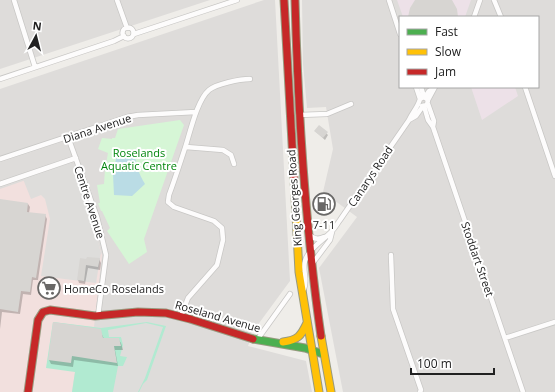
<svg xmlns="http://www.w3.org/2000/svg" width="555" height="392" font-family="'Open Sans',sans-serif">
  <rect width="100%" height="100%" fill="#efede9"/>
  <path fill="#dedcda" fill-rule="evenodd" d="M0,0h210l-210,69z
    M264,0h11l15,281 -36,49 -6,16 58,15 6,31h-312v-303z
    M302,0h253v392h-212l-24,-124 38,-51 -34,-25 10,-43 -7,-42 -19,1 -4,-44zM400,17h138v70h-138z"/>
  <path fill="#f2e0de" d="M72,164l30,91 -8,72 -41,-5 22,50 -3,20h-72v-203z
    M326,196l9,5v5h-2v3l-19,2 -1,-12 13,-1z"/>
  <path fill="#ede1e8" d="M397,0h74l-6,17h-62z
    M471,87h44l3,9 -36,24z"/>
  <path fill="#d6f6d6" d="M180,120l4,5 -40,114 3,13 -18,12 -22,-33 3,-3 -8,-17h-1l-3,-8h2l-3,-18 7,-1 1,-15 3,-16 -10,-4 4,-11 10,1v-1h3l3,-9z"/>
  <path fill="#b1ead1" d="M53,322l48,6 46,-6 19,4 -19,54 -4,4 -4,8h-67l3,-20 -29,-4z"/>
  <path fill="#dedddb" d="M72,163l19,54 10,36 -5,30 -55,-7 9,-57 -5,-20 -4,-4 -10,4 -8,-20z
    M146,323l17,4 -18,51 -7,14h-25l5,-26h5l4,-9 -7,-1 3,-11 -2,-8h-12l-1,-7z"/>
  <path fill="#badce5" d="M117,154l18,1c1,11 4,19 10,29l-13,12 -18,-1 -1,-21z"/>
  <path fill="#0003" d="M319,126l9,9 -3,5 -10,-9z
    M0,200l28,4 2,3 -1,6 16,2 2,4 -9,61h-5l-2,15 -8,-1 -3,20 -18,-2 -2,17z
    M81,259h18l2,4 -1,7 -12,-2 -3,16 -6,-1 -1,-3z
    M100,330l4,9h14l3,4 2,7h-8l3,16 -44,-6 -1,7 -22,-3 -2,-4z"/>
  <path fill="#d7d5d2" d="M415,0h37l5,9 1,8h-50l2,-9z
    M319,125l9,7 -5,6 -9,-7z
    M0,199l28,4 -1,9 19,2 -10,64 -4,-1 -2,15 -9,-1 -3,21 -18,-3z
    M87,257l13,1 -2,9 -12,-2 -2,16 -7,-1 3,-22 6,1z
    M53,322l48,7 2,9h16l2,8h-7l3,17 -45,-7 -1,7 -23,-3z"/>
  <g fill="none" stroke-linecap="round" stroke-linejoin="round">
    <g stroke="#c8c7c5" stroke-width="6">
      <path id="street" d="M14,0l21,67
        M117,0l10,28
        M389,0l11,34
        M494,0l7,17
        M474,17l6,-17
        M122.5 33a5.5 5.5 0 1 1 11 0a5.5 5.5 0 1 1-11 0Z
        M134,34l103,-34
        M0,79l114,-38 10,-5
        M416,87l4,12
        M421,87l3,10
        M525,87l30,89
        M425,97l4,-6 6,-4
        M428,104l6,17 -1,6
        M422,106l5,-1 1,-5 7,-13
        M424,106l4,14 5,7 90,265
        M299,115l28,-1 24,-10
        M409,120l7,-4 7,-10
        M68,137l29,80 9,38 -8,61
        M186,147l37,3 8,5 3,9
        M0,159l127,-42 11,-2 58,-3
        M0,184l76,-26
        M309,234c4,5 9,6 15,3
        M391,255l2,54 28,81 -1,2
        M312,264l18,-24 2,-8
        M304,289c4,-10 -2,-19 1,-28 3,-12 20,-22 27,-30 3,-3 5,-7 8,-11l69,-100c3,-7 9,-13 11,-21l4,-2 4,3
        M181,316l7,-18 29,-33 6,-25 -1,-12 -8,-7 -40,-14 -6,-5 1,-7c6,-16 11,-32 16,-47 5,-15 12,-48 24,-58 7,-6 31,-11 41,-11
        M505,338l50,-16
        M257,340l33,-46"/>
    </g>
    <g stroke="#989a7f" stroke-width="9">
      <path id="fast" d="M253,339l52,9 18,6"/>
    </g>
    <g stroke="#989a7f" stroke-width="9">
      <path id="slow" d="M296,214l3,58 20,120
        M321,336l10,56
        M283,342c15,-2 18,-6 24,-19"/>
    </g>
    <g stroke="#989a7f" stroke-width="9">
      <path id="jam" d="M284,0l12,214
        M295,0c3,113 10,225 26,336
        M28,392l10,-72 5,-8 7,-2 45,6 43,-4 28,1 24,6 63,20"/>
    </g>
    <use href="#street" stroke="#fdfcfc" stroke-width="4.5"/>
    <use href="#fast" stroke="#4caf50" stroke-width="7"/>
    <use href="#slow" stroke="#ffc107" stroke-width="7"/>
    <use href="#jam" stroke="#c62828" stroke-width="7"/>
  </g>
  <defs>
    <g id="fuel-ring" transform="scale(1.15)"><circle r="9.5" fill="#fff" stroke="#696867" stroke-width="1.5"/><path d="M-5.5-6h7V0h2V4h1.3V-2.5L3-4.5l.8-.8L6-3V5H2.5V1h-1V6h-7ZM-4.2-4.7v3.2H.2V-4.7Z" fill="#696867"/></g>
    <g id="supermarket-ring" transform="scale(1.15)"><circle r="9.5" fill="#fff" stroke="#696867" stroke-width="1.5"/><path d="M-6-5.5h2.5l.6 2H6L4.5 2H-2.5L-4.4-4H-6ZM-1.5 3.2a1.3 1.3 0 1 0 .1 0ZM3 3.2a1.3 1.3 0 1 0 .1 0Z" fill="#696867"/></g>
  </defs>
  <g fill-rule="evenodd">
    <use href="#fuel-ring" x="324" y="204"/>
    <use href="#supermarket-ring" x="49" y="288"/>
  </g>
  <g text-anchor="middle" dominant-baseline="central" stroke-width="4" stroke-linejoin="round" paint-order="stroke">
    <g font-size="11" fill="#212121" stroke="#fff">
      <text transform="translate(97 128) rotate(-18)">Diana Avenue</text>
      <text transform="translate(370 176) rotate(-56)">Canarys Road</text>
      <text transform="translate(294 198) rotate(-94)">King Georges Road</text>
      <text transform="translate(90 202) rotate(72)">Centre Avenue</text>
      <text transform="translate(478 259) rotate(71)">Stoddart Street</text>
      <text transform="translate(218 316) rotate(16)">Roseland Avenue</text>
    </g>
    <g font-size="11" fill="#02860d" stroke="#fff">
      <text x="139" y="152">Roselands<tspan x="139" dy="13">Aquatic Centre</tspan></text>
    </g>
    <g font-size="11" fill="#212121" stroke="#fff">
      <text x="324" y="224">7-11</text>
      <text x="64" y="288" text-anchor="start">HomeCo Roselands</text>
    </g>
  </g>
  <rect x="399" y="16" width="140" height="72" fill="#ffffff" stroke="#a6a6a6"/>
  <rect x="407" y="29" width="20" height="6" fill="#4caf50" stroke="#a6a6a6"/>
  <text x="435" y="36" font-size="12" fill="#212121">Fast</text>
  <rect x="407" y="49" width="20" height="6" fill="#ffc107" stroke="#a6a6a6"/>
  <text x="435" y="56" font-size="12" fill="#212121">Slow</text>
  <rect x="407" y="69" width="20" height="6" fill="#c62828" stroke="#a6a6a6"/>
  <text x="435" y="76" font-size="12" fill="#212121">Jam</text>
  <g transform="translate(36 36) rotate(7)" stroke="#ffffff" stroke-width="3" paint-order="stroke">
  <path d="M0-3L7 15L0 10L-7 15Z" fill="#212121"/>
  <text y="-6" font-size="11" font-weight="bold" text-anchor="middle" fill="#212121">N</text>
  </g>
  <path d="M411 368v6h83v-6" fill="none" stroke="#212121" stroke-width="2"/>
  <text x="417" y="368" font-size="12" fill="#212121" stroke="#ffffff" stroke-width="3" paint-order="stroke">100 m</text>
</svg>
